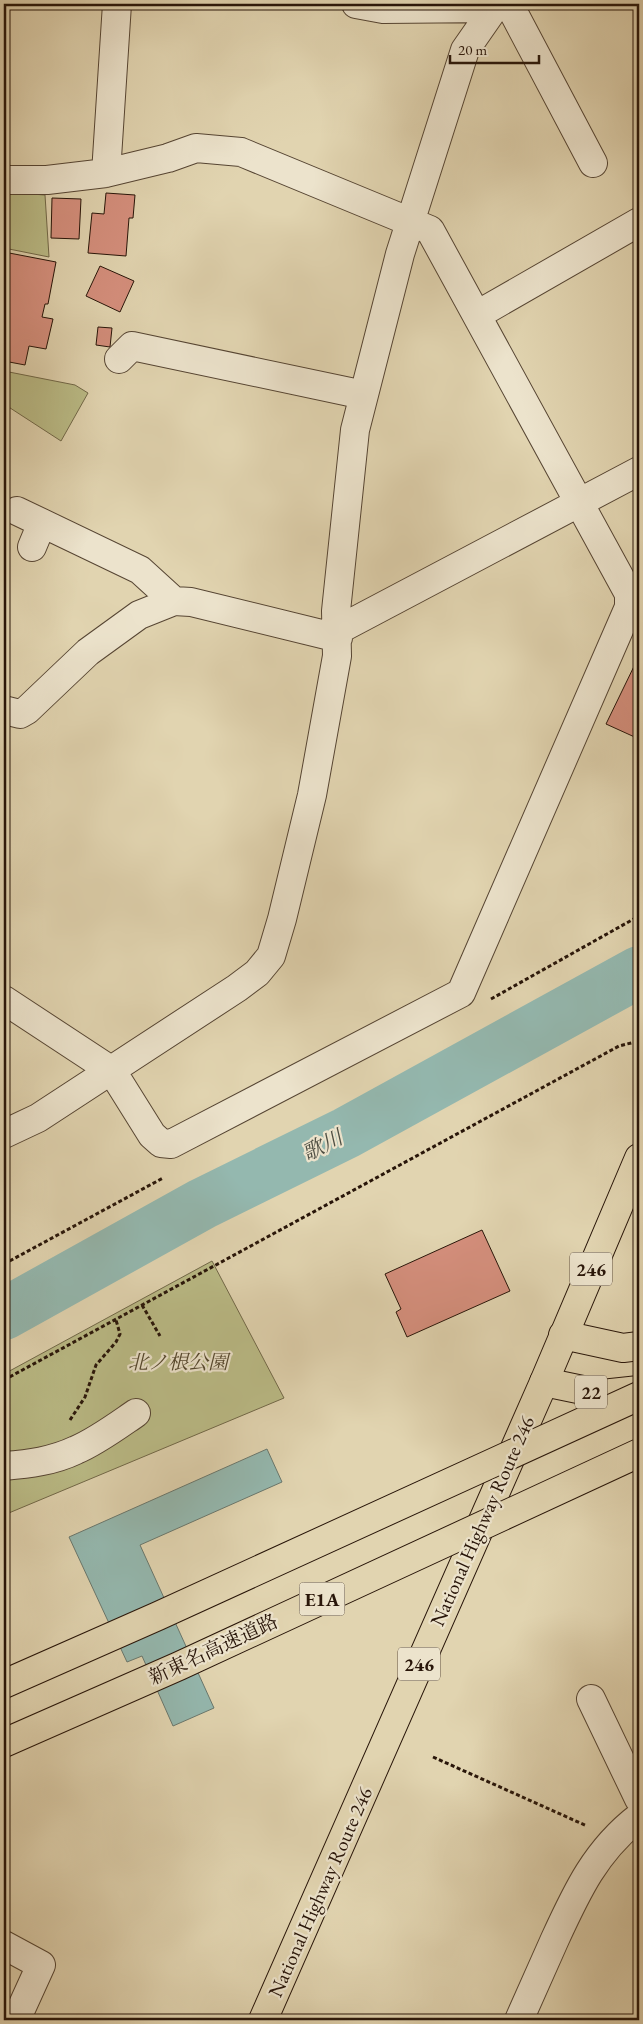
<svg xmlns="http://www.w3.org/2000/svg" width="643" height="2024" font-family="'EB Garamond','Noto Serif JP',serif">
  <rect width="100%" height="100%" fill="#e1d4b0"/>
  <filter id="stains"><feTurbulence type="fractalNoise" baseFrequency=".004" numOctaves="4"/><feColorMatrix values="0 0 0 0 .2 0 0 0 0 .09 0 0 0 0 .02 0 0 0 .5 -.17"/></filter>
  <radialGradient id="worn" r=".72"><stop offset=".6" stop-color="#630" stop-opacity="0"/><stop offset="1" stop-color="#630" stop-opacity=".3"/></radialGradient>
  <path fill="#babb86" stroke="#716848" d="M4,192l41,3 4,62 -45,-9z
    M4,371l71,14 13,8 -27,48 -57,-37z
    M212,1261l72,137 -280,117v-141z"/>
  <path fill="#94b8af" stroke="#69776d" d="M267,1449l15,33 -142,63 74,163 -41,18 -31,-70 -15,6 -58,-125z"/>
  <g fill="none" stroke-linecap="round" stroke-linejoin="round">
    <path stroke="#94b8af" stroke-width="52" d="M4,1314l198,-110 144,-71 293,-161"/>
  </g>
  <path fill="#d58f7d" stroke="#281509" d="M106,193l29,2 -2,23h-4l-3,38 -38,-3 4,-40 12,1z
    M52,198l29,1 -2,40 -28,-1z
    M4,252l52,10 -8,42h-3l-3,13 11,2 -7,30 -17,-3 -4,19 -21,-4z
    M100,266l34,15 -14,31 -34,-16z
    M98,327l14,1 -2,19 -14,-2z
    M639,656v83l-33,-15z
    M482,1230l28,61 -103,46 -11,-25 5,-3 -16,-35z"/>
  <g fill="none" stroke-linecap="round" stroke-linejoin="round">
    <g stroke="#564533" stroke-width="30">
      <path id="minor" d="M356,4l27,5 111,-1 13,-1
        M510,6l83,157
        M106,173l11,-169
        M4,180h43l59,-7 62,-15 28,-10 45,4 189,78 199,364v13l-168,386 -290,151 -10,-1 -9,-8 -40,-64 -108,-71
        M477,315l162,-93
        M119,359l13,-13 232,49
        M17,511l123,59 34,31
        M32,547l10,-24
        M338,630l301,-159
        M4,710l16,4 7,-4 61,-58 51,-37 35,-14 17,1 147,36
        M4,1134l34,-16 199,-130 20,-15 14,-17 11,-37 30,-124 25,-139 -1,-45 19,-181 45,-176 65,-204 32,-46
        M4,1466c25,-2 49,-5 72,-16 21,-9 41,-24 60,-37
        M591,1699l48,100
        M4,1945l37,20 -25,55
        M519,2020c12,-27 24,-54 36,-81 22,-48 41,-89 84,-122"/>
    </g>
    <g stroke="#281509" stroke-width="30">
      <path id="major" d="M563,1335l60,13 16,-2
        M544,1382l58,12 37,-4"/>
    </g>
    <g stroke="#281509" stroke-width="30">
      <path id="highway" d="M263,2020l281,-638 95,-224"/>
    </g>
    <path stroke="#281509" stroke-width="3" stroke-dasharray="4 2.5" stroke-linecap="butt" d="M491,999l148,-83
      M4,1264l159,-86
      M142,1305l18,31
      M4,1380l615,-334 20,-5
      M70,1420l15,-23 11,-32 20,-23 4,-8 -4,-14
      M433,1757l154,69"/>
    <use href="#minor" stroke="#ece3cc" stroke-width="28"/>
    <use href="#major" stroke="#e1d4b0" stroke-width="28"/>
    <use href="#highway" stroke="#e1d4b0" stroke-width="28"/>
    <g stroke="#281509" stroke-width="30" stroke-linecap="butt">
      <path id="highway-bridge" d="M4,1684l154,-68 481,-220
        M4,1743l175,-77 460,-213"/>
    </g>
    <use href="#highway-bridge" stroke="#e1d4b0" stroke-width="28"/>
  </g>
  <g text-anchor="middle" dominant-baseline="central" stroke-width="4.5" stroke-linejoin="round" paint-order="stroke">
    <g fill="#ece3cc" stroke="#635344" stroke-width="1">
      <rect x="570" y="1252.5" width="42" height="33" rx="4"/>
      <rect x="575" y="1375.5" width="32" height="33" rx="4"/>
      <rect x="299.5" y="1582.5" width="45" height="33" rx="4"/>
      <rect x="398" y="1647.5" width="42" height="33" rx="4"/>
    </g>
    <g font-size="19" font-weight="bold" fill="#281509">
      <text x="591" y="1269">246</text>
      <text x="591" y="1392">22</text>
      <text x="322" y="1599">E1A</text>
      <text x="419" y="1664">246</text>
    </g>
    <g font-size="20" font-style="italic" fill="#54472e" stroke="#ece3cc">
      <text x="178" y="1362">北ノ根公園</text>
    </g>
    <g font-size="20" fill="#281509" stroke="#ece3cc">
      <text transform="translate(482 1521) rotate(-66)">National Highway Route 246</text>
      <text transform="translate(213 1649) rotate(-25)">新東名高速道路</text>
      <text transform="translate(320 1892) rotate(-66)">National Highway Route 246</text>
    </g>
    <g font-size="21" font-style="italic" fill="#4e4e43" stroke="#ece3cc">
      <text transform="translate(322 1145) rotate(-27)">歌川</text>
    </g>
  </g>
  <rect width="643" height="2024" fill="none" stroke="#e1d4b0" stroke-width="20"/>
  <rect x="5" y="5" width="633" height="2014" fill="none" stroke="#281509" stroke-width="2.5"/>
  <rect x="10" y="10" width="623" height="2004" fill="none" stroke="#281509"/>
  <path d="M450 55v8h89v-8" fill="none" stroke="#281509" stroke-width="2.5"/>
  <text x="458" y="55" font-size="15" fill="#281509" stroke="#ece3cc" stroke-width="4" paint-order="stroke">20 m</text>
  <rect width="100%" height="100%" filter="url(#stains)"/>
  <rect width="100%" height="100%" fill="url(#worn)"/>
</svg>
